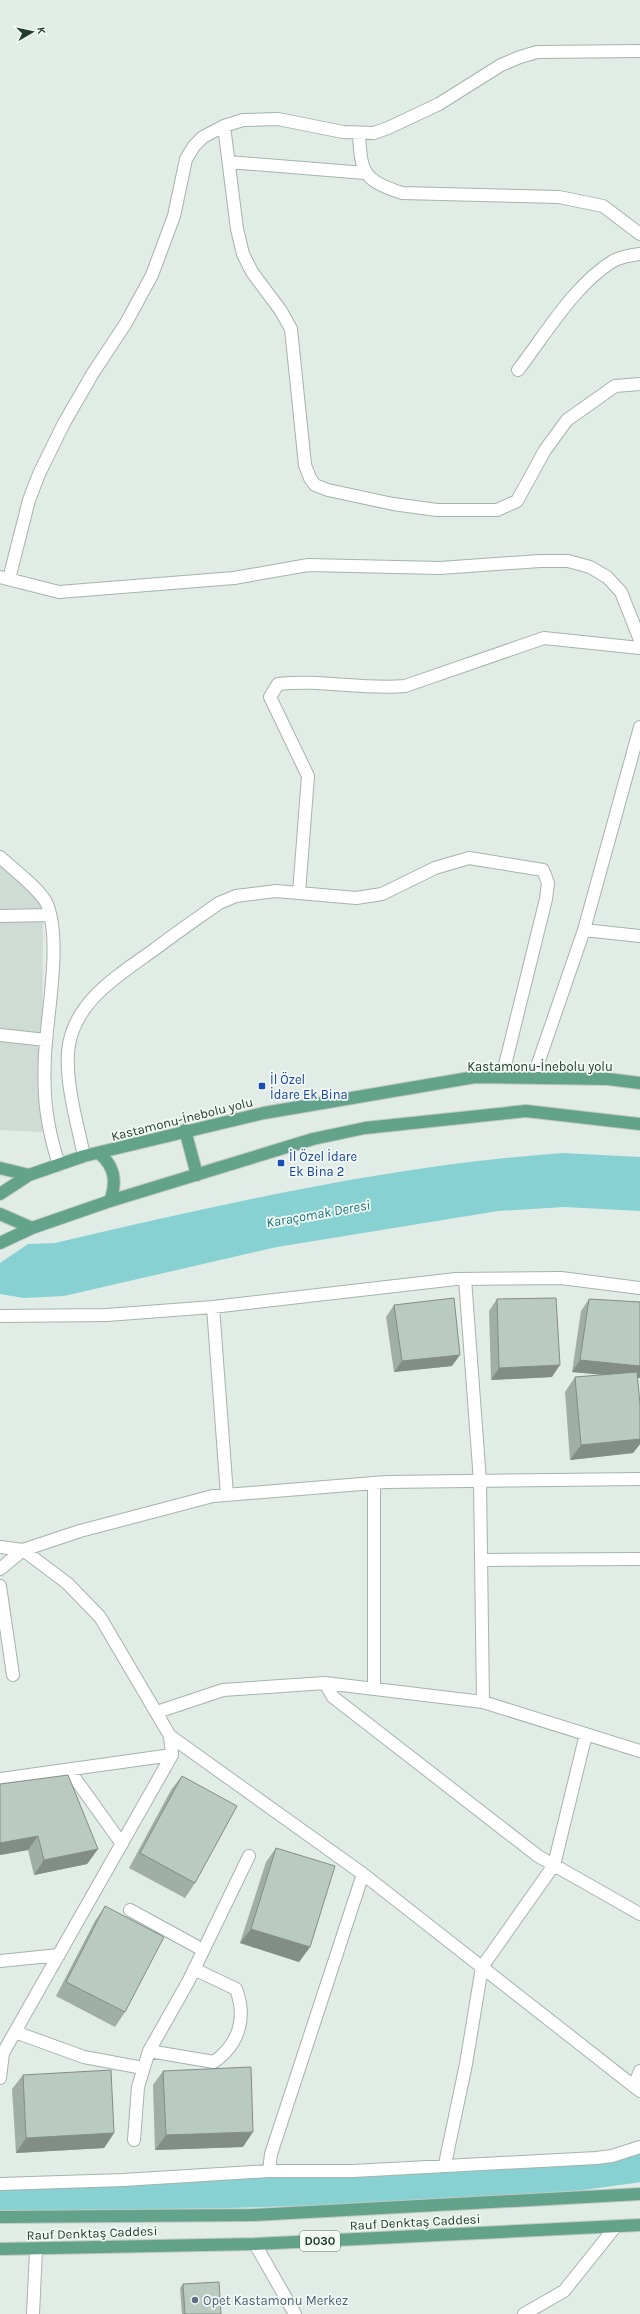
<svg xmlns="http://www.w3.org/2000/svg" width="640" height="2314" font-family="Karla,sans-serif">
  <rect width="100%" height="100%" fill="#e1ece6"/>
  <path fill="#cfdcd5" d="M0,850l43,52 -1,230 -42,-2z"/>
  <path fill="#87d1d3" d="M563,1153l77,4v54l-76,-4 -66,4 -221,36 -213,49 -40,2 -24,-4v-31l28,-19 27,-1c168,-39 336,-78 508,-90z"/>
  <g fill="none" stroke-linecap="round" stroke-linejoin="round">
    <path stroke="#87d1d3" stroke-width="32" d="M3,2196l224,-4 282,-8 131,-18"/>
    <g stroke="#a4b4ac" stroke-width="14">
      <path id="minor" d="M224,126l13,103 6,25 9,18 29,39 10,18 14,136 5,13 5,7 13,5 65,14 44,6h60l20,-9 28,-51 22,-30 48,-34 25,-2
        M359,134c2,39 4,46 43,59l157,4 44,9 37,28
        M229,162l136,11
        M518,370c28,-36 55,-84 95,-109 8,-4 19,-6 27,-7
        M0,577l59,15 175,-14 74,-13 132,3 100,-7h28l22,6 17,10 14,15 19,48
        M9,579l20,-79 10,-26 25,-51 29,-50 33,-50 26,-48 22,-59 12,-57 8,-13 9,-9 21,-11 19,-6 35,-1 65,13 31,1 14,-5 51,-24 62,-39 19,-8 17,-5 103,-1
        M0,857c13,12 40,32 47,47 15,38 0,109 -2,151 -2,42 1,69 14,110
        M299,893l9,-117 -38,-79 8,-13c42,-5 84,6 127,2l139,-48 96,10
        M0,916l50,-1
        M584,930l56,6
        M0,1035l46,5
        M533,1078l51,-148 56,-203
        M84,1156c-7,-34 -18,-69 -16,-104 4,-50 51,-77 87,-103 21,-16 43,-31 64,-46l17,-7 40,-5 80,7 26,-4 53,-26 34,-10 74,12 5,13 -2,16 -44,178
        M465,1279l15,202 3,221
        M213,1307l14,188
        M0,1316l107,-1 106,-8 243,-28 105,-1 79,10
        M374,1483v206
        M0,1547l23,3 44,33 33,34 70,119 193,138 277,217
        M481,1560l159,-1
        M0,1569l23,-19 57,-19 133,-35 173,-14 254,-3
        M0,1586l13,89
        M325,1683l8,14 205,159 102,58
        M157,1712l66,-22 102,-7 158,19 157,49
        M69,1770l53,74
        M0,1779l172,-24
        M130,1910l73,40
        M0,1961l59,-6
        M15,2032l69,25 59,11
        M149,2051l65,11c25,-18 33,-44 22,-73l-42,-20
        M0,2078l3,-25 169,-298 -2,-19
        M634,2086l6,-15
        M134,2140l4,-53 11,-36 39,-69 61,-126
        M445,2164l21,-100 16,-97 72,-102 32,-131
        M269,2171l2,-17 92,-280
        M0,2184l123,-4 146,-9h84l243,-13 16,-2 28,-9
        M255,2244l40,70
        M33,2314l3,-64
        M524,2314l40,-23 52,-65"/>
    </g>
    <g stroke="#c1c9c6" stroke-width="14">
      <path id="major" d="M185,1130l12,45
        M100,1154c15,13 17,28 10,47
        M0,1168l29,7
        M0,1194l29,-19 55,-19 180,-43 211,-36 133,2 32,4
        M0,1214l32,14
        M0,1243l32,-15 78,-27 203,-62 52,-11 161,-17 114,13
        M0,2217l252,-2 388,-21
        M0,2249l255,-5 385,-19"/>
    </g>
    <use href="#minor" stroke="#fff" stroke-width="12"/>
    <use href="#major" stroke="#64a38b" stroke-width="12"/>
  </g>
  <path fill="#9faea6" d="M497,1299l55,78 -61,3 -2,-69z
    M589,1299l51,3v76h-3l3,26v40l-7,9 -63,7 -5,-68 10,-15 29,-2 -32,-3 9,-61z
    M394,1305l58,61 -58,6 -8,-55z
    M182,1776l13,107 -10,15 -56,-30 42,-78z
    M0,1784l98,65 -11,15 -53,11 -6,-25 -28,5z
    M276,1848l34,99 -11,15 -59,-19 26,-81z
    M105,1906l20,106 -10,15 -59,-31 39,-75z
    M163,2071l80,76 -88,3 -2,-65z
    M23,2075l91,58 -10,15 -88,5 -4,-64z
    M183,2284l38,30h-39l-2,-26z"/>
  <path fill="#828d87" d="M460,1355l-8,11 -58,6 8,-11z
    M580,1360l60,6v12l-68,-6z
    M560,1365l-8,12 -61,3 8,-12z
    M640,1439v5l-7,9 -63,7 11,-15z
    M38,1836l-10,14 -28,5v-12z
    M98,1849l-11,15 -53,11 10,-15z
    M251,1929l59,18 -11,15 -59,-19z
    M253,2132l-10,15 -88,3 11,-15z
    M114,2133l-10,15 -88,5 10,-15z"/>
  <path fill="#b9cac1" stroke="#828d87" d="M454,1298l6,57 -58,6 -8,-56z
    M556,1298l4,67 -61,3 -2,-69z
    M589,1299l51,3v64l-60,-6z
    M637,1372l3,32v35l-59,6 -6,-68z
    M68,1775l30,74 -54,11 -6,-24 -38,7v-59z
    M182,1776l55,30 -42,77 -55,-30z
    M276,1848l59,18 -25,81 -59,-18z
    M105,1906l59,31 -39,75 -59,-30z
    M251,2067l2,65 -87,3 -3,-64z
    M111,2070l3,63 -88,5 -3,-63z
    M219,2282l2,32h-36l-2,-30z"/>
  <g fill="#1a4fb4" stroke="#f2f9f4" stroke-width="1.5">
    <rect x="258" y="1082" width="8" height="8" rx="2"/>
    <rect x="277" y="1159" width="8" height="8" rx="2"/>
  </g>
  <circle fill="#5c6f8a" stroke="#f2f9f4" stroke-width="1.5" cx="195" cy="2300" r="4"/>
  <g text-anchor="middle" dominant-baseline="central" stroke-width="3.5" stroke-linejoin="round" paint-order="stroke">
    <rect fill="#f2f9f4" stroke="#60756c" stroke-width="1" x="300" y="2231" width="40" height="20" rx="3"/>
    <g font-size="12" font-weight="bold" fill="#213d32">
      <text x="320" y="2241">D030</text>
    </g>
    <g font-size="13" fill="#213d32" stroke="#f2f9f4">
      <text x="540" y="1066">Kastamonu-İnebolu yolu</text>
      <text transform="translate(182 1119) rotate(-14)">Kastamonu-İnebolu yolu</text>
      <text transform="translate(415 2222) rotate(-3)">Rauf Denktaş Caddesi</text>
      <text transform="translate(92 2233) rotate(-2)">Rauf Denktaş Caddesi</text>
    </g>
    <g font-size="13" fill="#164399" stroke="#f2f9f4" text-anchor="start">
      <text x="270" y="1079">İl Özel<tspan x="270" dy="15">İdare Ek Bina</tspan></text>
      <text x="289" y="1156">İl Özel İdare<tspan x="289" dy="15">Ek Bina 2</tspan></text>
    </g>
    <g font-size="13" fill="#4e5e75" stroke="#f2f9f4" text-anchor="start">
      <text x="203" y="2300">Opet Kastamonu Merkez</text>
    </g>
    <g font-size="14" font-style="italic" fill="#19777b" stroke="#f2f9f4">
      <text transform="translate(318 1214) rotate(-10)">Karaçomak Deresi</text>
    </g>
  </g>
  <g transform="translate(32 32) rotate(81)" stroke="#f2f9f4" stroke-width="3" paint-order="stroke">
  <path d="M0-3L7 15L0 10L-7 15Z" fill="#213d32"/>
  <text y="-6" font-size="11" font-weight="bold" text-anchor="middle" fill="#213d32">K</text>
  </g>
</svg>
